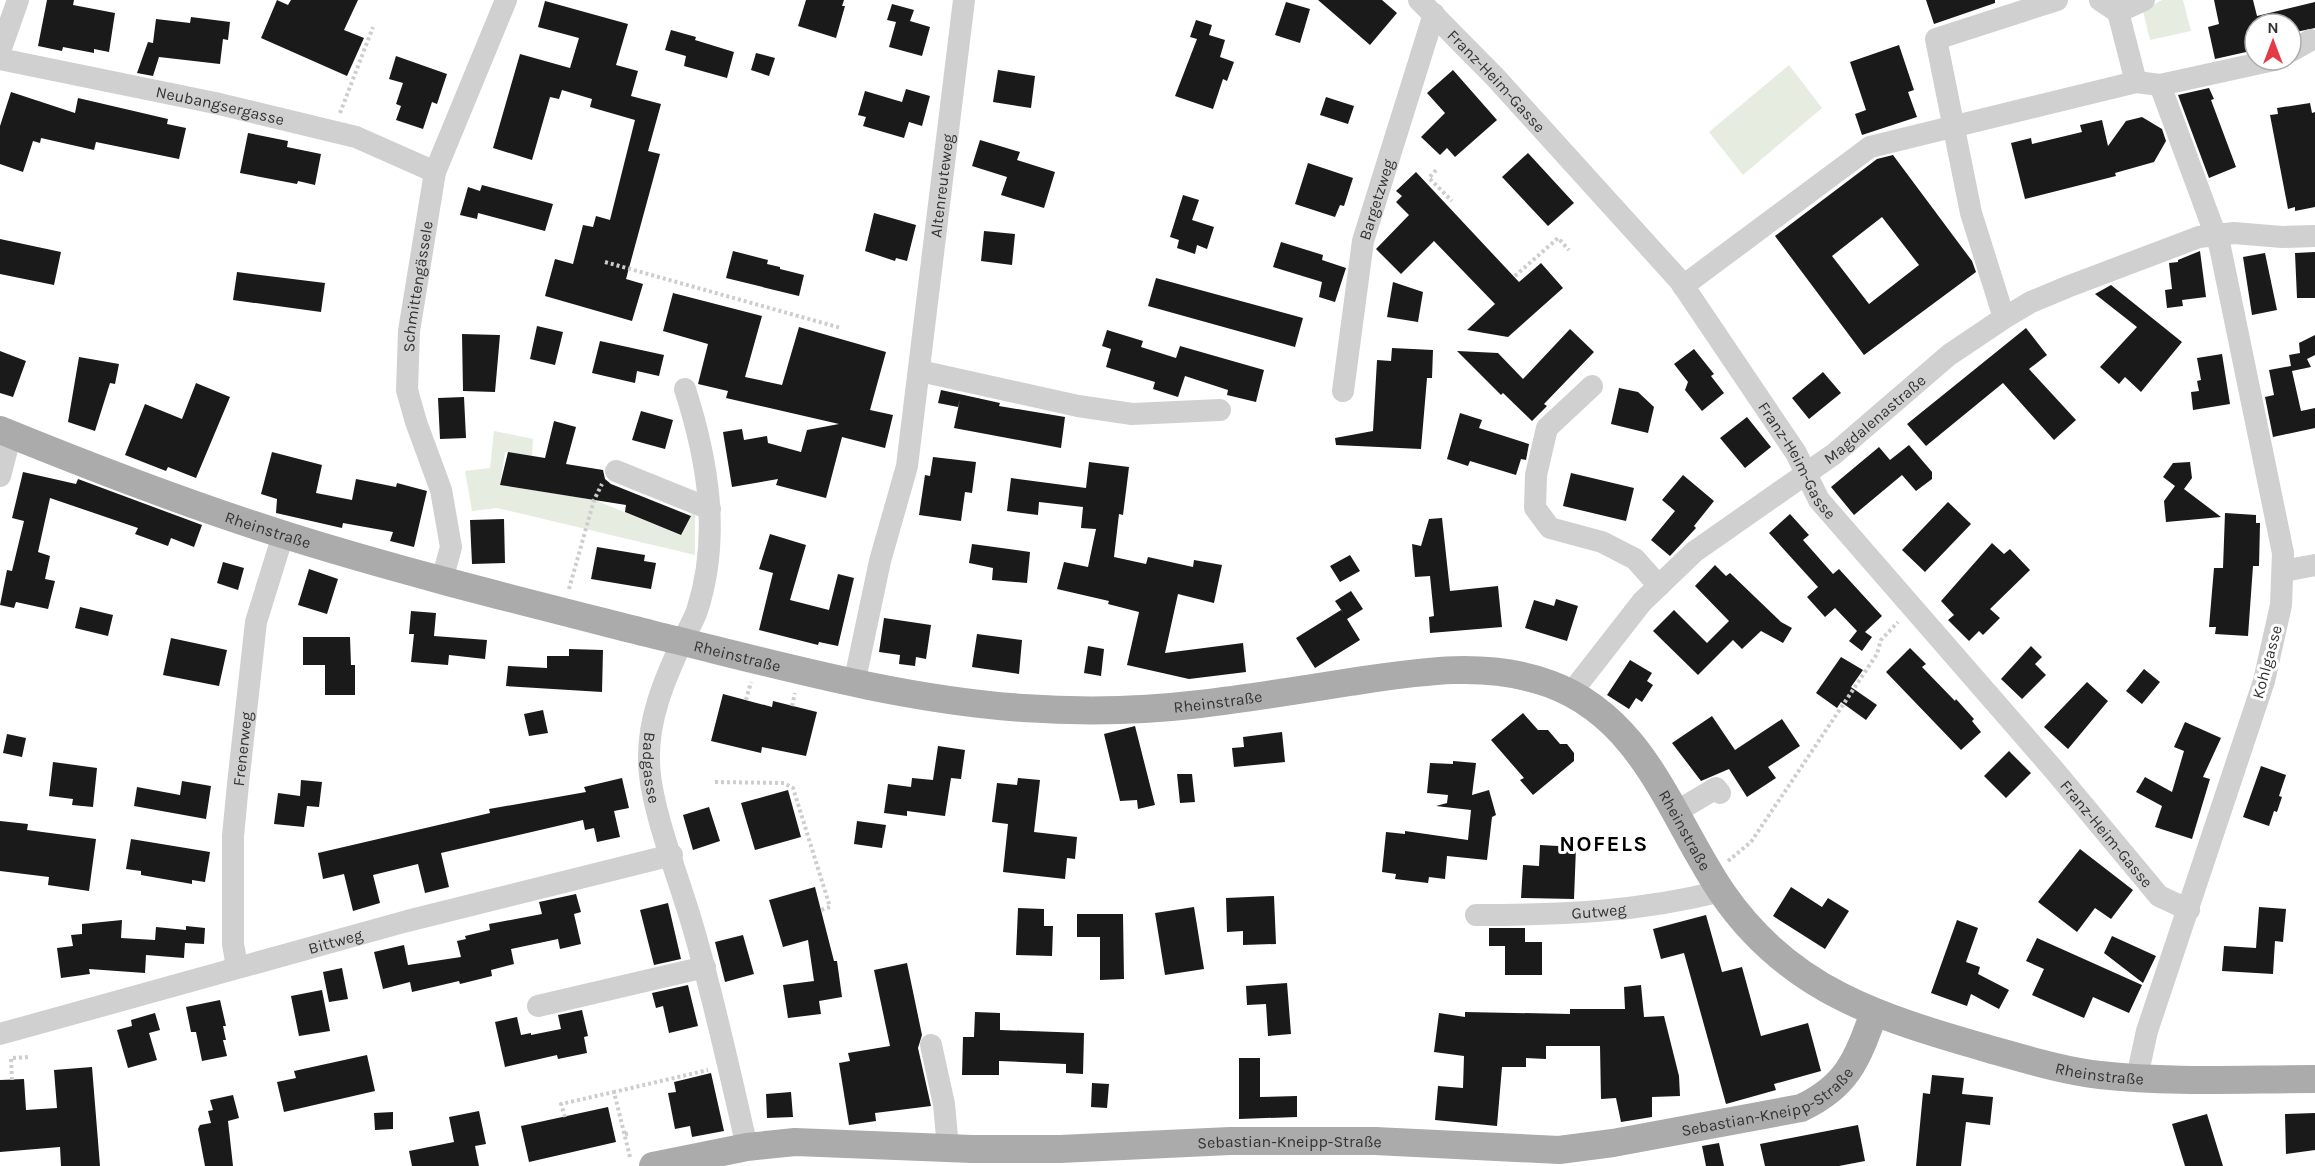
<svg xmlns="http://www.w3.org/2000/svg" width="2315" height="1166" font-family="Karla,sans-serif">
  <rect width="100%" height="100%" fill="#fff"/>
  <path fill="#e6ecdf" d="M2162,0h21l8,31 -41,9 -7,-29z
    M1789,65l33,43 -79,67 -34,-43z
    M494,431l39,8 -1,17 -27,-4 -5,33 95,15 85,35 12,-22 3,1v41l-198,-47 -25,3 -7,-40 25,-3z"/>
  <path fill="#1a1a1a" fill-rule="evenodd" d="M47,0h27l-1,5 42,8 -6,39 -15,-3v4l-31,-6 -1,4 -24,-5z
    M277,0l11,5 3,-5h67l-14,30 20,8 -17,38 -86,-38z
    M806,0h38l-2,6h3l-9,32 -38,-12z
    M1318,0h64l15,13 -27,32z
    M1926,0h69v3l-61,21z
    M2214,0h39l4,16 58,-14v26l-24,5v-9h-36v26l-40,9 -7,-32 11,-3z
    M545,1l83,23 -12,41 22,6 -7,25 30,8 -13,47 12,3 -34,125 17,5 -11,37 -87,-25 10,-37 18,5 10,-39 10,2 3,-11 14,4 25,-100 -45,-13 2,-8 -30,-9 -3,9 -9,-2 -18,63 -39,-12 27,-94 50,14 9,-30 -41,-11z
    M1286,2l24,7 -10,34 -25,-8z
    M892,4l22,6 -4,11 20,6 -8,29 -33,-9 7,-25 -9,-2z
    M191,17l39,5 -2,18 -5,-1 -3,25 -61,-7 -6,19 -16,-3 11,-31 5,1 3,-24 34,4z
    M1196,20l16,5 -3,10 16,5 -5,17 14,5 -7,19 -4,-2 -10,30 -38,-13 22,-57 -7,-2z
    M671,30l25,7 -1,3 39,12 -7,26 -43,-12 2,-10 -21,-6z
    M1899,45l15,45 -6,2 9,25 -55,18 -7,-21 11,-4 -16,-48z
    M756,53l19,5 -6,18 -18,-6z
    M396,56l51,18 -10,30 -5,-2 -9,27 -27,-9 5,-14 -5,-2 7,-21 -14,-4z
    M998,70l37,6 -4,32 -38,-6z
    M1453,70l44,50 -42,37 -8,-9 -7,7 -19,-18 24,-24 -18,-20z
    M2209,88l5,11 -3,1 25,67 -27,11 -31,-83z
    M906,89l24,7 -8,30 -13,-4 -5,16 -41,-12 3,-9 -8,-2 7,-24 37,11z
    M11,92l64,21 3,-15 90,21 -1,5 19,4 -7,31 -83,-17 -2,8 -53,-12 -1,5 -7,-2 -10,31 -23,-8v-38z
    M1326,97l28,9 -6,18 -28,-9z
    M2310,103l2,10 3,-1v95l-20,4v-4l-7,2 -18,-94 8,-1 -1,-6z
    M2142,117l20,12 4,12 -12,21 -39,11 1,3 -91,23 -14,-56 20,-5 1,6 50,-12 -2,-7 22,-5 6,26 18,-25z
    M248,133l40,8 -1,6 34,7 -6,31 -17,-4 -1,3 -57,-11z
    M980,140l40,12 -3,8 38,12 -11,36 -43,-13 6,-18 -35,-11z
    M1528,153l46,50 -26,23 -46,-49z
    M1893,155l79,106 4,11 -112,83 -89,-119 102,-77zM1882,217l37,48 -50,39 -37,-48z
    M1308,163l45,15 -9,28 -4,-1 -5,12 -40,-13z
    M1416,172l103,110 22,-19 22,25 -55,49 -41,-7 28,-26 -61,-63 -33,33 -25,-25 33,-34 -13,-13 6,-6 -6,-5z
    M482,185l71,19 -8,27 -67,-18 -1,6 -17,-4 8,-28 12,4z
    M1183,195l16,5 -7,20 22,7 -7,22 -10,-4 -2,9 -18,-6 2,-8 -9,-3z
    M874,213l42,12 -9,36 -11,-3 -1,3 -30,-10z
    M984,231l31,3 -3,31 -31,-4z
    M0,239l61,13 -7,33 -54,-11z
    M1281,242l42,13 -1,5 24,8 -11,34 -16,-5 3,-15 -49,-15z
    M733,251l35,9 -1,4 13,3v2l24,6 -5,21 -73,-18z
    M2200,251l6,46 -24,3 1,6 -16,2 -2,-18 7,-1 -3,-26 9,-1v-2z
    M2315,252v46h-18l-2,-45z
    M2265,253l12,57 -25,5 -9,-58z
    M237,272l88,11 -4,29 -88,-12z
    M1156,278l147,40 -8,29 -147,-41z
    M1393,282l30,10 -5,30 -31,-5z
    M2111,285l71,57 -41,50 -16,-15 -6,7 -19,-17 37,-40 -42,-33z
    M673,293l89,23 -17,61 37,8 17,-58 87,25 -16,58 23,5 -8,33 -43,-11 -16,61 -50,-13 2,-6 -46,8 -9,-55 19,-3 2,11 23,-4 1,7 33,9 6,-22 32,-6 -113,-26 2,-7 -30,-7 10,-40 -45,-13z
    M537,326l26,6 -8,33 -25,-6z
    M2026,328l21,27 -18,14 47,51 -22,20 -51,-57 -77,63 -19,-22z
    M1570,329l24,23 -50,52 3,2 -15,15 -29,-28 -2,2 -44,-44 41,2 25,26z
    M1107,330l36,11 -2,6 35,11 4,-12 84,24 -8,32 -29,-7 1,-5 -43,-14 -7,21 -25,-8 2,-7 -49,-15 5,-18 -9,-3z
    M462,334l38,1 -5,57 -32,-1z
    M2315,335v20l-8,4 4,8 -19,4 9,40 14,-3v20l-42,9 -8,-40 9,-2 -5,-25 22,-4 -2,-11 11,-2 -1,-10z
    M600,341l64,14 -5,21 -22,-5 -2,12 -43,-10z
    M1392,348l41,2 -1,28h-5l-6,71 -85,-4 -1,-7 38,-7 4,-71 14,1z
    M1694,349l20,25 -3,2 13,17 -22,18 -17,-21 3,-8 -14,-18z
    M0,351l26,10 -13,36 -13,-4z
    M2222,354l8,50 -37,6 -2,-18 8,-1 -2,-10 4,-1 -4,-22z
    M79,357l40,7 -4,20 -5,-1 -15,48 -27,-9z
    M1823,372l18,21 -32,26 -17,-21z
    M196,383l34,14 -34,81 -28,-11 -2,4 -41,-16 20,-51 37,15z
    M1619,388l19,4 16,15 -6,26 -37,-9z
    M941,390l59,13 -1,3 66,11 -4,31 -107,-20 6,-29 -2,8 -20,-4z
    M464,397l2,41 -26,1 -2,-41z
    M641,411l32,9 -8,29 -33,-9z
    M1460,413l22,7 -3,8 50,16 -3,16 -5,-1 -5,16 -46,-14 -2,5 -21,-7z
    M1747,417l24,30 -26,21 -25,-30z
    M554,421l22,6 -10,37 37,6 2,9 6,5 80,32 -10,19 -56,-23 1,-7 -126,-20 8,-33 37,6z
    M1909,445l23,27v7l-16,12 -14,-16 -48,40 -23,-28 48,-40 11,13z
    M272,452l50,13 -6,28 36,7 4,-21 40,8 1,-4 30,8 -13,56 -24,-6 3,-9 -50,-9 -1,5 -66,-15 1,-14 -16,-5z
    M933,457l43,5 -4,31 -7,-1 -4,29 -42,-6 6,-40 5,1z
    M1089,462l40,5 -6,48 -4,-1 -5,43 32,7 2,-7 45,10 1,-7 28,5 -8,38 -36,-9 -13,59 78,-10 3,29 -57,7 -62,-14 12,-53 -31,-8 1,-3 -52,-12 7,-27 24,5 8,-38 -15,-1 2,-21 -44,-5 -1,13 -31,-4 4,-33 75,10z
    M2190,462l2,16 -8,11 37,28 -55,5 -2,-21 11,-15 -12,-9 10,-14z
    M23,472l53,12 2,-5 124,46 -8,22 -23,-9 -3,8 -33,-12 3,-6 -88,-30 -12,54 12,4 -5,23 10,2 -7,28 -32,-7 -2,6 -14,-3 7,-35 5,1 12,-50 -12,-3z
    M1571,473l63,15 -8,33 -63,-15z
    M1683,475l31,26 -20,25 2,2 -26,28 -19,-16 24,-29 -13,-11z
    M1948,502l23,22 -46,48 -23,-22z
    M2225,513l31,2v8h4l-1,43h-6l-5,70 -33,-2 1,-7h-7l5,-59h9z
    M1790,514l19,21 -6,5 30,34 6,-5 43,47 -17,16 7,5 -10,14 -13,-10 8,-10 -22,-23 -10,9 -18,-20 11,-10 -49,-54z
    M1442,518l8,73 48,-5 4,41 -72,6 -1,-16 5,-1 -4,-40 -15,1 -3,-33 9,2 8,-27z
    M504,519l1,44 -33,1 -2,-44z
    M770,534l36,11 -16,55 39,10 9,-36 16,4 -16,68 -19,-4 -1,3 -59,-15 14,-57 -14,-4z
    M1992,543l12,11 6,-5 20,21 -40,39 10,9 -17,17 -4,-4 -10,10 -21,-21 6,-5 -13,-14z
    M972,544l58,8 -3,31 -35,-3 1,-12 -24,-5z
    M597,547l48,8 -1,6 12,2 -5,26 -60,-10z
    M1350,555l10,16 -20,11 -10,-16z
    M223,562l21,6 -6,22 -21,-7z
    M1715,565l11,11 4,-3 51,49 11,6 -9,15 -22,-12 -19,18 -9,-9 -35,35 -45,-44 21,-21 33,33 22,-22 -34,-35z
    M309,569l29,10 -11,35 -29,-9z
    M1351,591l12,18 -16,10 13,21 -45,28 -19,-30 45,-28 3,4 -9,-13z
    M1556,599l22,7 -11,35 -42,-13 9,-28 20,6z
    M80,607l33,8 -5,21 -33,-8z
    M411,611l25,2 -2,23 53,4 -2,19 -36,-4 -1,10 -37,-3 3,-28h-5z
    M884,618l47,7 -5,34 -10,-2 -1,9 -16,-2 1,-9 -21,-3z
    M977,634l45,6 -3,34 -47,-7z
    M303,637h47l1,28h4v30h-30v-30h-22z
    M171,638l56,12 -8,36 -56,-11z
    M1088,646l16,3 -3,27 -17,-3z
    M2031,646l11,11 -7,7 11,11 -24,24 -21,-20z
    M1910,648l16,16 -4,3 33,34 1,-2 18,20 -2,2 9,11 -20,18 -75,-78z
    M569,649l34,1 -1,42 -96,-6 2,-20 39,2v-12h22z
    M1841,657l22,13 -12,17 26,18 -11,15 -25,-18 -4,6 -21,-15z
    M1630,660l22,13 -5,8 6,4 -11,17 -6,-4 -7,11 -22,-14z
    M2144,669l16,13 -18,22 -16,-13z
    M2087,682l21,19 -40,48 -24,-22z
    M723,694l49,13 1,-6 44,11 -11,44 -44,-9 -1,6 -50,-12z
    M543,710l5,23 -19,3 -5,-22z
    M1523,713l15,17h10l12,14h7l7,9v8l-41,34 -13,-15 4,-2 -33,-38z
    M1712,716l23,34 47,-31 18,27 -32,21 8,11 -29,19 -18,-28 -28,12 -29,-38z
    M2185,722l36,16 -18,39 7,2 -18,60 -37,-12 7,-21 -26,-14 9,-15 27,15 12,-41 -10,-4z
    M1135,726l20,79 -17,4 -1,-9 -17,1 -16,-67z
    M1282,732l3,30 -51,5 -2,-19 12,-1 -1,-10z
    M7,734l19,4 -4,19 -19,-4z
    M938,746l27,4 -4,29 -10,-1 -6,38 -38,-5v5l-23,-3 4,-29 23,3 1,-9 21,2z
    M2009,751l22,22 -25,25 -22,-22z
    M1453,761l23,2 -4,32 17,-5 7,25 -4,2 -5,43 -40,-4 -2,23 -16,-2 -1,6 -33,-4 1,-5 -14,-2 4,-40 19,2v-3l63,9 3,-30 -35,-4 11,-3 1,-8 -21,-2 3,-30 23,1z
    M53,762l44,6 -4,39 -21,-2 1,-6 -24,-3z
    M2261,766l25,9 -7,21 3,1 -5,15 -3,-1 -5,15 -26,-9z
    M1177,774h15l3,28 -15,1z
    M622,778l7,30 -15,3 6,26 -23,5 -3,-14 -9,2 -2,-10 -142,33 8,34 -24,6 -7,-29 -45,11 7,28 -27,8 -9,-37 -21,5 -5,-26 172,-40 -1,-4 97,-17 -2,-5z
    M1018,778l22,2 -6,52 43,5 -2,22 -8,-1 -2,21 -62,-7 5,-48 -16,-2 5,-39 20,2z
    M301,780l21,2 -3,25 -12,-1 -3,21 -30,-3 4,-31 22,3z
    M182,781l29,5 -5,33 -72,-13 3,-19 43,8z
    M788,790l13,47 -46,13 -14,-47z
    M709,807l11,34 -27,9 -10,-35z
    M0,821l28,3 -1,6 69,9 -7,52 -41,-6 1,-8 -49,-6z
    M857,821l29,4 -4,23 -28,-4z
    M131,839l79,13 -5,30 -13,-2v4l-51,-9v-4l-15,-2z
    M1540,845l36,2 -2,52 -53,-1 2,-33 16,1z
    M2080,849l53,41 -22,29 -16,-11 -18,24 -39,-30z
    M815,887l19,74h3l5,36 -23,4 2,13 -33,4 -5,-33 31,-4 -6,-41 -25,7 -14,-47z
    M1791,887l31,20 6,-9 21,13 -24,38 -52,-33z
    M576,894l5,18 -7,2 7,30 -21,5 -2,-10 -47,10 3,15 -23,6 1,6 -32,8 -1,-3 -47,11 -2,-10 -27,7 -9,-37 30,-7 4,20 53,-8 -4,-16 9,-2 -1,-3 25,-6 -1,-6 53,-10 -3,-12z
    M1274,896l2,48 -33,1v-14l-16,1 -1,-34z
    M668,903l13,56 -27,6 -14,-55z
    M1194,907l10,62 -39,6 -10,-62z
    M2259,907l27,2 -3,33 -8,-1 -2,33 -51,-3 2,-25 32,2z
    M1018,908l26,1v17h9l-1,30 -36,-1z
    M1077,914h46l1,65 -24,1v-43h-23z
    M1706,915l16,57 20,-5 19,69 47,-13 13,48 -47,13 2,6 -50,14 -42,-151 -23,6 -8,-30z
    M122,920l-1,18 34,2 1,-13 30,3v-4l19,2 -1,16 -19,-1 -1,15 -38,-3 -1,18 -56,-4 1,5 -29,4 -4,-30 16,-2 -2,-11 11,-1v-10z
    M1957,920l21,8 -12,34 14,5 -2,7 31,16 -10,19 -28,-15 -4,12 -36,-13z
    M1489,928h36v14h17v33h-37v-29h-16z
    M743,935l11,39 -29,8 -10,-40z
    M2112,936l44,20 -13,27 -39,-30z
    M2037,938l105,47 -13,28 -36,-16 -9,21 -52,-23 12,-26 -18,-8z
    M907,963l15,72 -4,13 13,58 -56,7 1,8 -27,4 -10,-62 11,-2 -2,-8 42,-7 -16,-76z
    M342,968l6,31 -19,3 -6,-30z
    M1287,983l4,51 -23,2 -2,-32 -19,1 -1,-19z
    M688,985l10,41 -29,7 -6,-27 -7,2 -4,-15z
    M1641,985l3,32 20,-1 15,60 1,20 -28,1v20l-31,5 -5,-24 -15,1 -1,-53h-54v13l-20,-1v9h-24l-5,59 -62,-6 3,-34 25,2 1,-32 -30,-4 5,-39 26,4v-5l105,2v-5h55l-1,-22z
    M322,990l8,41 -31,5 -8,-40z
    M220,1000l6,26h-3l3,14h-3l4,16 -25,5 -6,-29h-5l-5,-25z
    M582,1010l6,26 -4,1 3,16 -29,6 -1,-4 -52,12 -10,-45 22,-5 4,18 10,-2v2l30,-6 -3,-14z
    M975,1012l25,1v17l84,3 -1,41 -17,-1v-9l-67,-3v14h-37l1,-38h11z
    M155,1013l5,17 -11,3 8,27 -29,8 -11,-38 15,-4 -1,-6z
    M367,1055l8,36 -91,21 -7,-30 19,-4 -2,-7z
    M1239,1058h21v39l37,-1v21l-58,2z
    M92,1067l8,99h-39l-1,-19 -60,5v-72l24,-1 2,31 31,-2 -3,-38z
    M711,1073l13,58 -32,6 -2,-11 -15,3 -7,-36 8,-1 -2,-10z
    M1932,1075l32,3 -2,16 31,3 -3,28 -24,-3 -5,44h-45l7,-73 7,1z
    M1092,1083l17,1 -2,24 -16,-1z
    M791,1092l2,25 -26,1 -1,-24z
    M233,1095l6,23 -11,3 5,45h-28l-7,-37 2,-4 11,-2 -3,-12 5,-1 -3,-10z
    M608,1107l8,35 -87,20 -8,-36z
    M479,1111l7,33 -11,2 4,20h-67l-3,-15 45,-9 -5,-25z
    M393,1112v17l-18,1 -1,-17z
    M2315,1113v37l-29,4 -1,-40z
    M2207,1114l16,52h-38l-13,-42z
    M1858,1125l7,36 -26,5h-74l-5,-22z
    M1719,1143l5,23h-18l-4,-20z"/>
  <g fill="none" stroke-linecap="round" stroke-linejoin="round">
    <path stroke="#cdcdcd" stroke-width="4" stroke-dasharray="3 3" stroke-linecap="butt" d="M340,113l33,-86
      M1436,170l-7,8 23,23
      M605,262l236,66
      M1515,276l43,-38 11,12
      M569,589l25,-89 8,-16
      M746,700l5,-18
      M792,706l3,-13
      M715,782l69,1 9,5 37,119 -9,3
      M1728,861l23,-19 126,-188 4,-14 17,-18
      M12,1080l-1,-22 18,-1
      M565,1117l-4,-13 53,-12
      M625,1134l6,-1
      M630,1157l-16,-65 94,-22"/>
    <g stroke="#d0d0d0" stroke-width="22">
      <path id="s1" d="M1419,0l76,77 185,204 116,172 23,47 235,270 105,126 30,14"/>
      <path d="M2100,0l18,12 18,70 24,3 60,162 63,306 -2,52 -17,76 -117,350 -10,46"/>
      <path d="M2118,12l26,-12"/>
      <path d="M0,51l18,-51"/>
      <path d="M2291,51l20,-11"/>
      <path id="s2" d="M0,59l215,44 141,34 79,35"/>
      <path d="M2160,85l114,-25"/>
      <path d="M1683,286l187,-139 266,-65"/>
      <path d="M2004,318l-33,-105 -35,-174 121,-39"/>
      <path d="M920,371l158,35 54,8 88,-4"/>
      <path d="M1592,386l-45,42 -11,47 -1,33 15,20 52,14 33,17 24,27"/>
      <path id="s3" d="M685,389c23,72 36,148 12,222 -4,11 -11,22 -16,33 -17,37 -33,75 -32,116 0,45 31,121 44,167 21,72 37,146 54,220"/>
      <path id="s4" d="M1343,391l20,-150 71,-227"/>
      <path d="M616,471l94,38"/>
      <path d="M0,476l11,-42"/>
      <path d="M2283,571l32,-6"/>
      <path id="s5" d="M442,580l9,-33 -10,-57 -25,-68 -9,-32 2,-59 26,-159 71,-172"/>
      <path id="s6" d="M854,684l26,-123 27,-95 57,-466"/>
      <path id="s7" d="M1571,693l71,-91 52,-50 140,-98 115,-99 55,-37 27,-16 36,-15 132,-50 35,-4 48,4 33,-1"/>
      <path d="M1676,812l40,-24 4,5"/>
      <path id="s8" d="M1476,915c83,0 164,-3 245,-24"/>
      <path id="s9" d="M237,967l-4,-23v-108l5,-52 18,-162 27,-87"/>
      <path d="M538,1006l167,-39"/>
      <path id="s10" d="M0,1034l407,-113 265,-66"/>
      <path d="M931,1045l13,59 4,44"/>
    </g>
    <g stroke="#ababab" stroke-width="28">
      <path id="s11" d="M0,430c93,38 189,75 285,105 121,38 244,68 366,99 124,30 245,65 372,74 58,4 119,3 177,-4 50,-6 100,-14 150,-22 66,-10 136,-22 200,2 95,35 121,134 173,210 67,97 158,124 266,155 36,10 74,22 111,26 71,8 144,4 215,4"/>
      <path id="s12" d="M653,1166l94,-19 48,-5 177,7h88l170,-8h145l184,9 54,-7 188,-35c47,-22 56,-49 73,-95"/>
    </g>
  </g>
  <g text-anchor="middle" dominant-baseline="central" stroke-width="6" stroke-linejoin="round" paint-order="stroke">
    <g font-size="16" fill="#333" stroke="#fff">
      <text stroke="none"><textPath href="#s1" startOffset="112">Franz-Heim-Gasse</textPath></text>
      <text stroke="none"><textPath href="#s2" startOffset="225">Neubangsergasse</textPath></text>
      <text stroke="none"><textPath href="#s6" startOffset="507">Altenreuteweg</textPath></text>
      <text stroke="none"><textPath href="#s4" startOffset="195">Bargetzweg</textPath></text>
      <text stroke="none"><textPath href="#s5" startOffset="302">Schmittengässele</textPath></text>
      <text stroke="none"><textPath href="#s7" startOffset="412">Magdalenastraße</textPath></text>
      <text stroke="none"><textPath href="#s1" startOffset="598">Franz-Heim-Gasse</textPath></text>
      <text stroke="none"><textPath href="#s11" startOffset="286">Rheinstraße</textPath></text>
      <text stroke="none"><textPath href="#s11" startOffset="772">Rheinstraße</textPath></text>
      <text transform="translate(2267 662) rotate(-75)">Kohlgasse</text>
      <text stroke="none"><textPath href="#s11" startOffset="1258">Rheinstraße</textPath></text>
      <text stroke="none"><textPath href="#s9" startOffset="219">Frenerweg</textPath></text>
      <text stroke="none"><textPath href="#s3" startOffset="392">Badgasse</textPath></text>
      <text stroke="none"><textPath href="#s11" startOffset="1798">Rheinstraße</textPath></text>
      <text stroke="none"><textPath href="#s1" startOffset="1084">Franz-Heim-Gasse</textPath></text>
      <text stroke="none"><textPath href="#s8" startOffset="123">Gutweg</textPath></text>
      <text stroke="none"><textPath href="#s10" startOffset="348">Bittweg</textPath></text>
      <text stroke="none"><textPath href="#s11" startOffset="2301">Rheinstraße</textPath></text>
      <text stroke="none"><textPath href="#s12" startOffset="1125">Sebastian-Kneipp-Straße</textPath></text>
      <text stroke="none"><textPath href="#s12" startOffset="639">Sebastian-Kneipp-Straße</textPath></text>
    </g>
    <g font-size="22" font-weight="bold" letter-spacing="1.5" fill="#000" stroke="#fff">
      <text x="1604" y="844">NOFELS</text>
    </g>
  </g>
  <g transform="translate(2273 42)"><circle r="28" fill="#ffffff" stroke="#adadad" stroke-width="1.5"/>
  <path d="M0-4.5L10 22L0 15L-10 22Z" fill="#e63946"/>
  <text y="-9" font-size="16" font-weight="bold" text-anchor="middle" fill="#333333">N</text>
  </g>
</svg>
